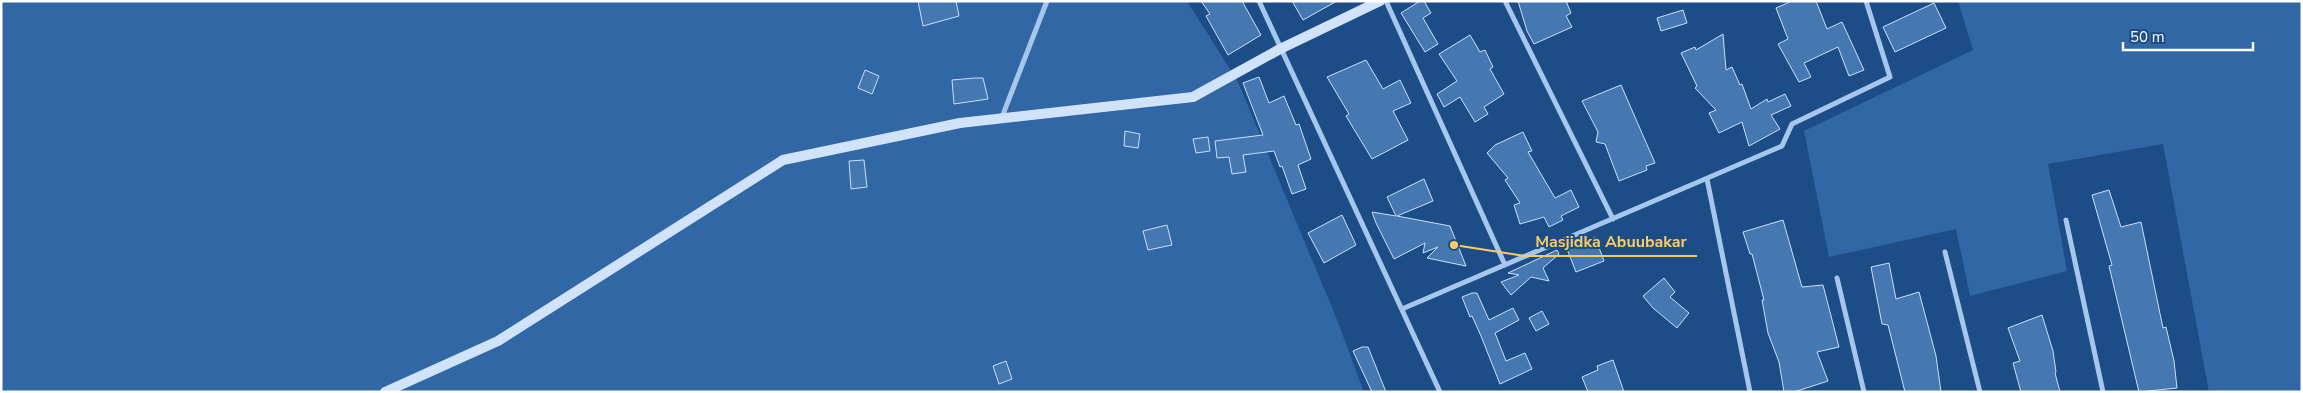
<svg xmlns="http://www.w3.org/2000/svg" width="2303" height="393" font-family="'Nunito Sans',sans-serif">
  <rect width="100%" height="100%" fill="#1d4d87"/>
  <path fill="#3067a4" d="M1,1h1186l51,81 98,235 28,75h-1363z
    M1958,1h344v391h-93l-46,-248 -115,20 19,107 -97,25 -14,-67 -127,28 -25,-126 169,-81z"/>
  <path fill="#4577b0" stroke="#cbe0f8" d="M918,1h38l3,15 -36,10z
    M1201,1h41l19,34 -33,20 -22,-39 4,-2z
    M1292,1h45l-34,19z
    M1420,1h4l7,12 -8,5 15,26 -13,8 -24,-39z
    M1518,1h48l5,12 -5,3 6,11 -38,17 -7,-13z
    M1792,1h24l11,28 15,-7 22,48 -15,6 -11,-29 -34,16 7,14 -12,5 -21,-38 10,-5 -12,-31z
    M1934,3l12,25 -51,24 -12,-25z
    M1683,10l4,13 -26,8 -4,-13z
    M1723,34l3,36 6,-3 8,18 2,-1 9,25 16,-10 1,3 17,-8 6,12 -20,9 9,14 -31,17 -7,-24 -23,11 -10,-20 7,-3 -21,-22 2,-2 -16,-33 14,-6 1,3z
    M1470,35l10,17 5,-2 8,17 -3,2 14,25 -20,13 4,7 -13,8 -15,-25 -16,10 -7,-13 20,-13 -18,-27z
    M1366,60l17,29 17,-9 11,23 -18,8 15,29 -36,19 -26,-43 3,-2 -22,-37z
    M865,70l14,6 -7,18 -14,-6z
    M1259,77l10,26 15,-7 12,29 3,-1 12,35 -13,6 8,24 -14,5 -10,-28 -2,1 -6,-16 -31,4 3,17 -14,2 -3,-17 -12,1 -2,-17 48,-6 -20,-52z
    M975,78h8l5,21 -34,5 -2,-24z
    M1621,85l34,78 -9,3 1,4 -28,11 -14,-37 -9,-2 2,-10 -16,-31z
    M1125,131l15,3 -2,14 -14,-2z
    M1523,132l9,19 -4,1 27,46 16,-8 8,17 -18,9 2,4 -14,7 -5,-10 -24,7 -6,-19 6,-2 -15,-23 3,-2 -21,-25 8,-8z
    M1208,137l2,14 -14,2 -3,-14z
    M864,160l3,27 -16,2 -2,-28z
    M1424,179l9,22 -36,15 53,10 16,40 -39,-8 11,-11 -15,6 2,-10 -31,16 -18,-36 -4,-11 24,4 -9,-19z
    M2109,190l12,37 20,-5 22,106 3,-1 8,34 3,27 -38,4 -30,-126 3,-1 -20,-70z
    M1342,215l14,30 -32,18 -16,-30z
    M1783,220l19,67 21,-2 16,62 -22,5 11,29 -34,11h-10l-5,-30 -11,-29 -6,-33h2l-12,-46h-2l-7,-22z
    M1167,225l5,20 -24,5 -5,-19z
    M1595,237l9,24 -28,11 -9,-23z
    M1557,250l2,4 -16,14 6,13 -18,-4 -20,18 -10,-13 18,-7 -11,-2z
    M1889,263l7,36 23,-7 17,64 5,36h-36l-17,-67 -6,-1 -11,-57z
    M1664,278l11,14 -5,5 19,16 -12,15 -24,-20 -10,-12z
    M1472,293h5l12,27 24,-12 6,12 -24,13 11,28 19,-8 7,16 -32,15 -19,-48 -9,-20 -2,1 -8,-20z
    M1542,311l7,13 -13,7 -7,-13z
    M2042,315l11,36 3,21 -1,1 5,19h-39l-8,-29 7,-2 -12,-33z
    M1362,347h6l18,45h-14l-19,-41z
    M1613,360l11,32h-36l-6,-15 16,-7 -1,-4z
    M1006,361l6,18 -13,5 -6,-18z"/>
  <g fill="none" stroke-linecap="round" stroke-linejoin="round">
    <path stroke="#a6c6eb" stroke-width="5" d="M1259,1l181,391
      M1386,1l119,264
      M1505,1l108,218
      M1002,117l45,-116
      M1707,179l43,213
      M2066,220l37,172
      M1945,252l35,140
      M1837,278l27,114
      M1402,309l380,-163 10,-22 98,-47 -24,-76"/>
    <path stroke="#d1e3f8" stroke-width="10" d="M385,392l113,-51 285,-181 177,-37 233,-26 87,-48 100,-48"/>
  </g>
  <path fill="none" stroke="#fbcc64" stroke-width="2" d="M1454 245L1525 256H1697"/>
  <circle fill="#fbcc64" stroke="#1d4d87" stroke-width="2" cx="1454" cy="245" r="5"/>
  <g font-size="16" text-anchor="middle" font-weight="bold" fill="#fbcc64" stroke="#1d4d87" stroke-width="4" stroke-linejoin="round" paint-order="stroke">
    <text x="1611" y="247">Masjidka Abuubakar</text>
  </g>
  <rect width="2303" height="393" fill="none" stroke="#ffffff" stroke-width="5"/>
  <path d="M2123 42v8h130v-8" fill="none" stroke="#ffffff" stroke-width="2.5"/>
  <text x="2130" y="42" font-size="15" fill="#ffffff" stroke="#1d4d87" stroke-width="4" paint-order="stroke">50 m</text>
</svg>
